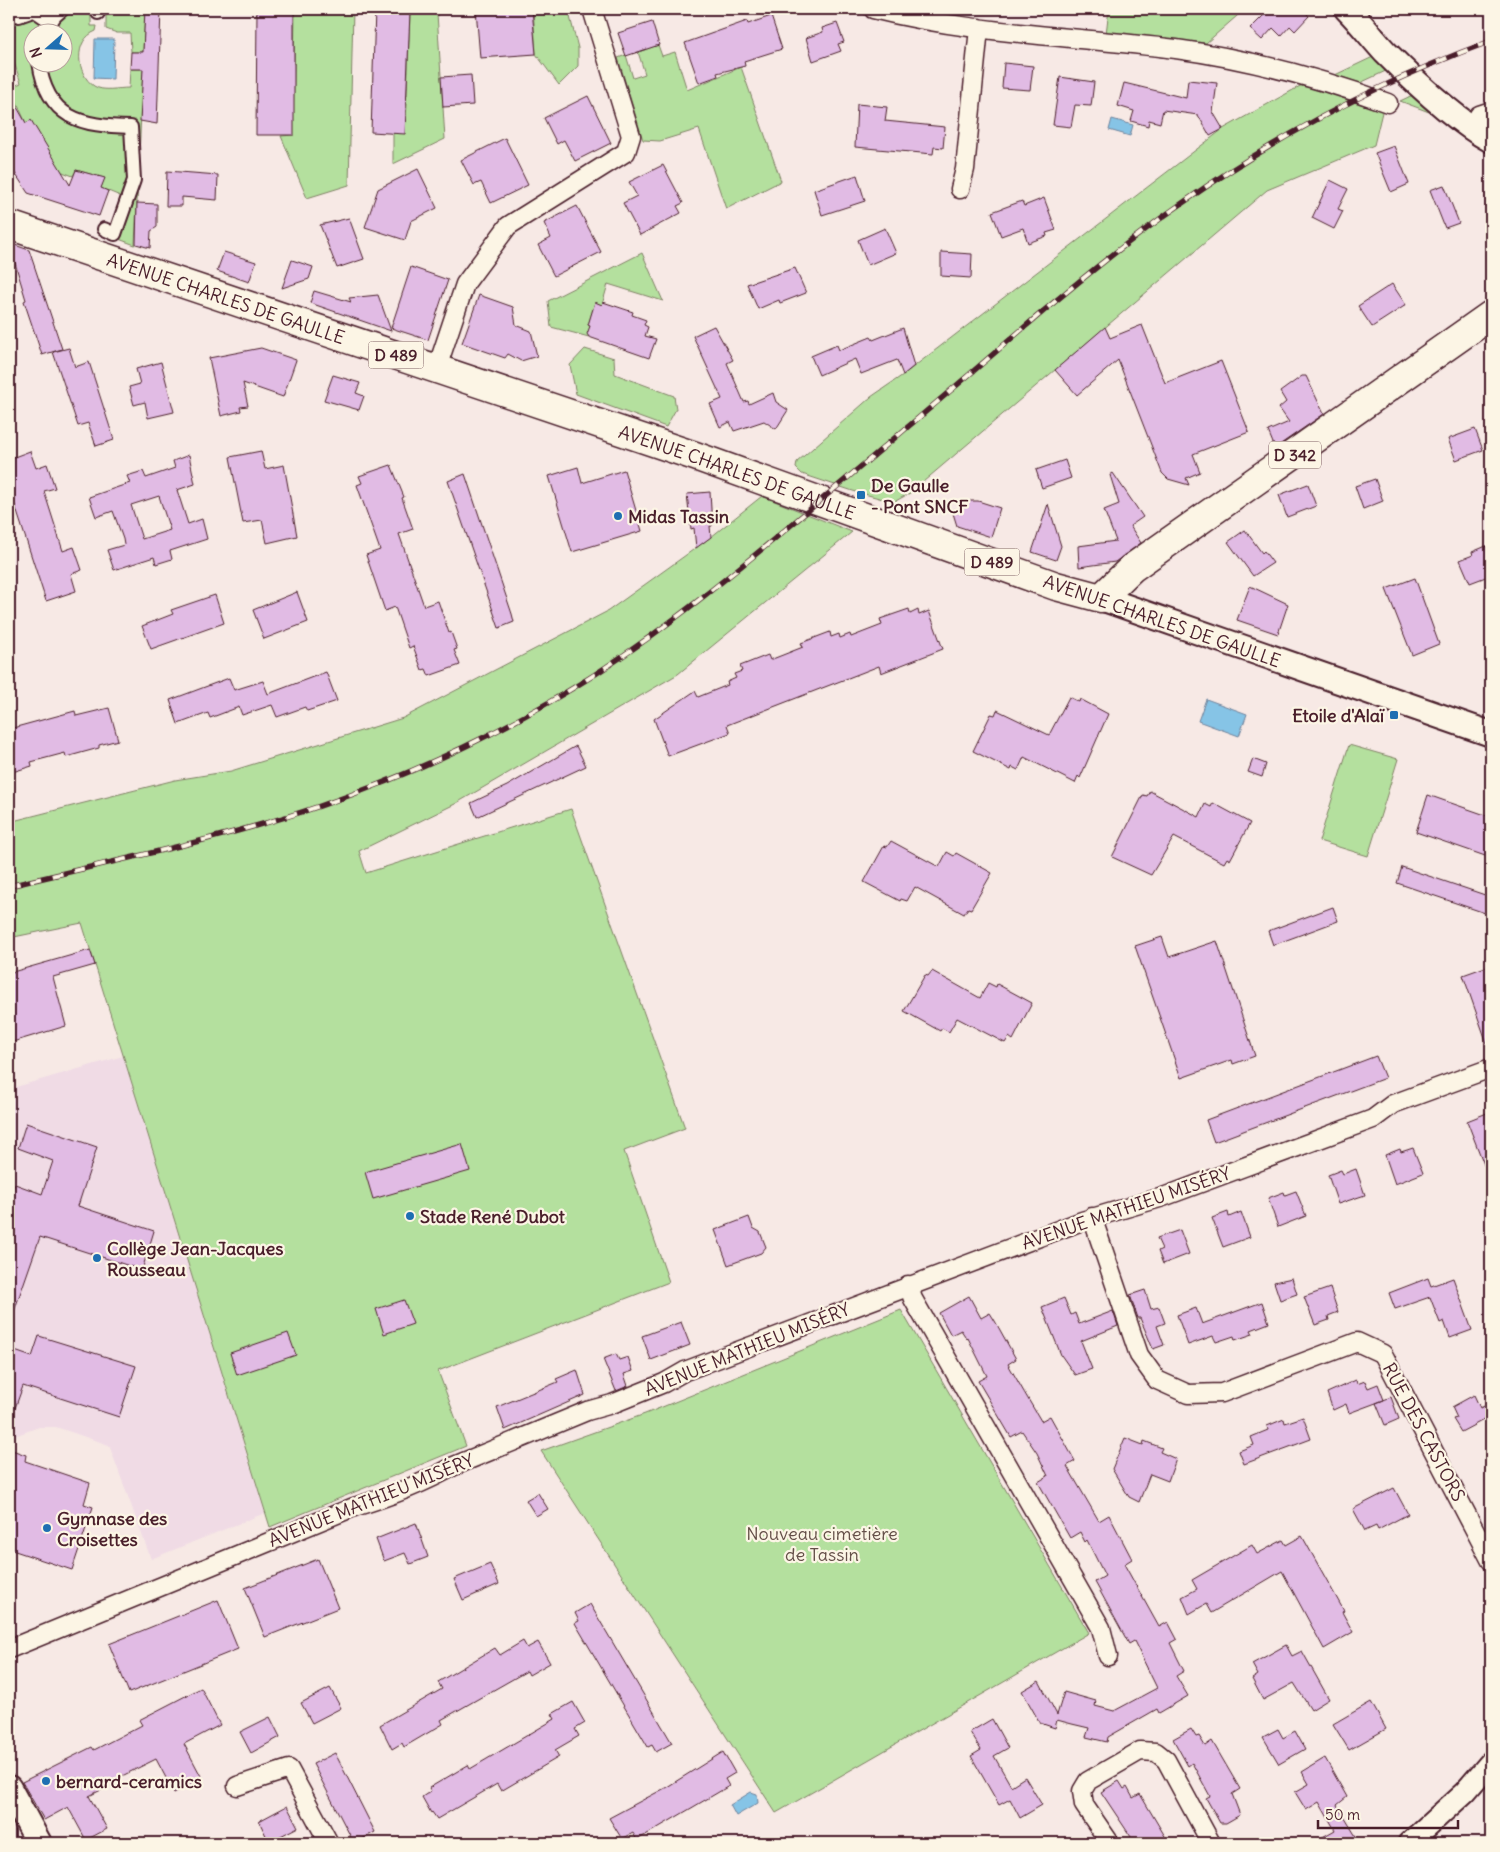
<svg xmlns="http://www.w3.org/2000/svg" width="1500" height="1852" font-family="Delius,sans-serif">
  <rect width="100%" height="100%" fill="#f7e9e5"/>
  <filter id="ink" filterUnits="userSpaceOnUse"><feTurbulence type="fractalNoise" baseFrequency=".02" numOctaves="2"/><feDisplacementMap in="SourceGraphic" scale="10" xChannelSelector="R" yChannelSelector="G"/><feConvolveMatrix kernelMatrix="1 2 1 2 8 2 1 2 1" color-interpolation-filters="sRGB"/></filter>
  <g filter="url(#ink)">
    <path fill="#f0dbe5" d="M123,1056l142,457 -114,46 -42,-114 -53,-18h-17l-30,11v-349z"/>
    <path fill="#b4e09e" stroke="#7f8064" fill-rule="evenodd" d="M13,9h132l-2,43h-12l-1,-19h-13l-11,-4v-16h-15v13h6l-1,5c-23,9 -20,43 -2,55 9,6 24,2 35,2l1,-19h13l-8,176 -19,-7 9,-40 -24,-10 3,-10 -28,-8 -3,6 -21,-8 -21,-48 -5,3 -16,-35 11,-5 -12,-35v-26l7,-3zM32,32h30v30h-30z
      M295,9h58l-4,176 -42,13 -26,-62 12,-1z
      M533,9h35l10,39v18l-19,19 -23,-31z
      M1109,9h87l4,4 5,-4h8l2,2 30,-2 -39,34 -100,-9z
      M410,12l27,1 8,126 -52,25v-31h12l2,-29 -2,-1v-7h2z
      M658,45l4,11 13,-4 12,38 54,-23 40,114 -55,28 -27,-80 -39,12 -17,-1 -25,-82 8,-3 7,23 12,-4 -7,-22z
      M1375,56l15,13 -30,14 -25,-8z
      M1302,85l36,7 45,16 -9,37 -107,45 -357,303 -16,9 -41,-11 -51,-17 -6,-6 1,-6 74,-65 32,-22 320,-246z
      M1415,94l22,21 -37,-14z
      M642,253l21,48 -55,-17 -6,21 -7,-2 -7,22 2,1 -1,11 -38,-10 -3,-26z
      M585,349l29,9 1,16 59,22 2,13 -10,18 -90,-33 -6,-29z
      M762,496l90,36 -174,142 -223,130 -96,47 7,22 205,-64 114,319 -61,23 45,131 -231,89 28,75 -196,81 -188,-604 -73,15v-116l166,-42 56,-9 172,-53 205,-107 103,-74z
      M1349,745l49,14 -30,97 -49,-15z
      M901,1310l188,323 -313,180 -235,-362 104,-37z"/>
    <path fill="#86c4e6" stroke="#6e829b" d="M95,39h19l-1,40 -19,-1z
      M1112,119l21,6 -3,11 -21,-6z
      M1206,699l41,15 -8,22 -41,-15z
      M751,1792l6,2 1,9 -22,13 -6,-11z"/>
    <path fill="#e1bbe4" stroke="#4a1f2b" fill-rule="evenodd" d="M145,9h16l-4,115 -17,-3 3,-52h-13l1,-17h12z
      M257,9h37v126h-38z
      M476,9h56l4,45 -56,4z
      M1270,9h32l7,7 -14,15 -5,-5 -9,10 -8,-8 -11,12 -12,-11z
      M375,10l35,2 -5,122 -34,-2z
      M771,16l11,33 -38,12 1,5 -28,7 1,3 -19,7 -14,-40 62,-22 1,3z
      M652,22l7,23 -33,11 -8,-23z
      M837,23l7,19 -6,2 3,7 -28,10 -7,-23 17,-6 -1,-4z
      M1004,63l29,3 -3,24 -28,-2z
      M471,75l2,30 -30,2 -2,-30z
      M1060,77l34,5 -3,24 -16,-1 -4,22 -18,-2z
      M1188,80l29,3 -4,29 10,17 -13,7 -12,-21 -35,-5 -3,13 -11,-3 -1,6 -17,-5 3,-10 -16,-5 6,-23 62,15z
      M9,93l17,30 5,-3 39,65 6,-15 29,8 -4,10 7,3 -9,25 -71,-23 -19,-29z
      M588,96l23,47 -36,18 -11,-21 -7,4 -13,-26z
      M857,104l30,3 -2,14 60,6 -2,21 -9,-1 -1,7 -78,-7z
      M505,138l23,47 -37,18 -10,-21 -7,3 -13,-25z
      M1394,146l15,38 -18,8 -16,-39z
      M663,165l20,38 -6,3 4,7 -41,22 -17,-32 14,-7 -8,-14z
      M418,169l19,39 -26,13 -6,19 -40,-13 13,-38z
      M167,171l51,4 -1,25 -35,-3v9h-16z
      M857,175l8,26 -43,14 -8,-25z
      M1330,180l18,9 -10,20 5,2 -9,18 -22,-11z
      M1444,185l15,38 -14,5 -15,-38z
      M1044,198l12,32 -10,3 1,3 -19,7 -5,-15 -22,8 -9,-24 30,-11 2,5z
      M137,203l20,1v23l-6,4 -1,17 -14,-4z
      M577,206l24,46 -47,24 -16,-31 13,-7 -7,-15z
      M349,218l15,41 -27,9 -17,-43z
      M885,228l11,25 -28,12 -10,-25z
      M9,243l20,7 33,99 -20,6 -18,-54 2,-1z
      M224,252l32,10 -7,20 -32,-11z
      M941,252l31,2 -1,24 -30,-2z
      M292,260l21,7 -4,12 -27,9z
      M411,267l37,13 -20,60 -37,-12z
      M795,268l11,25 -26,10 -1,-3 -21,9 -11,-25z
      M1392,284l14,21 -34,22 -14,-21z
      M314,291l37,11 -2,-4 29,-3 13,36 -81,-28z
      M479,295l34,12 3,18 15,6 6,25 -16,5 -13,-7 -3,4 -43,-15z
      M595,302l7,3 1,-3 30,10 -1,3 14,5 -2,5 4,2 -3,9 11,3 -7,19 -60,-21 -2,-3 3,-8 -2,-1z
      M1142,325l23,58 56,-22 28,71 -56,22 7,18 -14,6 3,7 -21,-6 -6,-6 -44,-113 -41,35 -22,-25 50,-43 5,11z
      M714,326l19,34 -6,3 17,39 4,-1 1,3 24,-11 3,9 12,8 -12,19 -12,-8 -30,10 -4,-9 -10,5 -10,-23 12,-5 -29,-63z
      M903,328l11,38 -11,9 -6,-15 -36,14 -6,-15 -36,16 -8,-19 26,-11 2,5 32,-13 2,3z
      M69,348l6,19 14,-5 25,78 -18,6 -8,-23 -10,3 -25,-74z
      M261,348l35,12 -13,37 -40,-14 5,23 -8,1 1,4 -20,5 -12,-58z
      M161,362l13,50 -26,6 -3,-16 -11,3 -5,-18 11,-3 -4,-15z
      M333,375l27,8 -4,10 8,3 -5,14 -35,-10z
      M1302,376h4l18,38 -49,34 -7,-17 21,-9 -10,-14 7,-6 -6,-10z
      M1475,429l8,21 -27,10 -8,-21z
      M30,451l6,17 11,-4 8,24 -11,3 19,60 11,-4 8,23 -11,4 5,17 -30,10 -37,-114v-28z
      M261,451l4,18 19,-4 13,71 -30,7 -5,-23 -19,3 -13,-66z
      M189,455l6,29 -18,6 11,34 14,-5 5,20 -37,12 2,8 -16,5 -2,-7 -40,13 -7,-20 17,-5 -1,-6 -10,-28 -17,6 -7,-20 41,-14 -3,-7 16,-5 3,7 29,-10 -2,-7zM159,496l11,34 -28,9 -11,-34z
      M1065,460l6,18 -29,10 -6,-18z
      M391,465l13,32 -2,1 11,31 -14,5 25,72 14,-5 11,32 2,-1 6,17 -3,1 6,15 -31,11 -3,-7 -4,1 -9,-24 -4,2 -14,-41 -10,4 -19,-56 14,-5 -23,-65 5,-2 -3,-7z
      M578,467l4,16 42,-13 18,61 -70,21 -23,-76z
      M1113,473l30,44 -13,9 11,17 -26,19 -36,5 -1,-21 38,-5 -12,-31 15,-6 -9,-29z
      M465,474l47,140 2,8 -15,6 -51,-147z
      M1375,479l8,22 -20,8 -8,-23z
      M1308,484l8,22 -29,11 -8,-22z
      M710,492l2,34h-2l1,11 -15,11 -2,-20 -3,1 -4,-35z
      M960,501h18l22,7 -9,29 -34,-11 -5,-16 10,-2z
      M1048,504l13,42 -5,14 -24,-8z
      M1245,530l17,23 2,-2 9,12 -20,13 -25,-34z
      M1491,544v31l-21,8 -10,-23 13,-5 -1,-3z
      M1415,578l24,66 -27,11 -26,-66z
      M1250,586l38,18 -10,30 -41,-14z
      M297,592l11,30 -44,17 -11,-29z
      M215,595l9,28 -73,26 -9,-23 31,-12 -2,-4z
      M909,609l1,5 8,-4 1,5 10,-4 14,38 -62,24 -2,-7 -152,59 3,8 -62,23 -14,-37 41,-28 3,6 30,-12 -1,-3 9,-4 -2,-4 8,-3 -2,-5 28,-11 2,5 33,-13 -2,-4 29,-11 1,5 8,-3 1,4 10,-4 1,3 31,-12 -2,-6z
      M326,672l11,29 -30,10 -2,-4 -28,10 -5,-12 -30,10 -3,-8 -29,11 -2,-5 -30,11 -8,-24 59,-22 5,12 29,-9 5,13z
      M1069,697l10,5 1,-3 28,15 -28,64 -2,-2 -3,7 -51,-26 -6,13 -6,-3 -1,3 -38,-19 18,-37 4,1 2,-5 52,25z
      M109,708l9,32 -19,5v3l-33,9 -1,-4 -34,9 1,4 -23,7v-44l66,-18 1,5z
      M576,746l10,20 -109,51 -6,-14 36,-17z
      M1253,759l13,5 -4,13 -14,-5z
      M1150,791l49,26 6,-13 6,3 2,-4 37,20 -20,37 -3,-2 -3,5 -50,-26 -23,38 -39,-18 31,-62 4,1z
      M1428,795l63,22v41l-75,-26z
      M891,841l48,26 8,-15 7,4 2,-3 36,20 -21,36 -3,-1 -4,6 -49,-27 -8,14 -6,-2 -1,2 -36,-19 20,-36 3,1z
      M1402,867l89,30v18l-94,-32z
      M1333,907l5,14 -65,24 -5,-14z
      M1162,937l7,20 48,-16 38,115 -22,8 -1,-4 -51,18 -46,-132z
      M90,950l5,15 -42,12 13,49 -57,17v-70z
      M1491,965v84h-2l-26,-74z
      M932,971l48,27 8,-15 8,4 1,-3 35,19 -19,37 -4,-3 -4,6 -48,-25 -8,14 -7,-4 -2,3 -36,-20 21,-36 3,1z
      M1376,1056l9,22 -171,64 -8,-22z
      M1487,1113l1,3 3,-1 -1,65 -23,-59z
      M26,1123l71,24 -19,59 76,25 -12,39 -102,-33 -29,83 -2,-1v-118l6,-17 27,10 11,-33 -35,-13z
      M462,1144l8,27 -97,28 -8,-27z
      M1413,1148l10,25 -28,11 -10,-29 15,-6 1,3z
      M1356,1169l9,26 -27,9 -10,-29 13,-5 2,4z
      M1296,1191l10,25 -28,11 -10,-29 16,-6 1,3z
      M1228,1212l1,5 12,-5 9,25 -27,10 -11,-29z
      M749,1217l4,11 7,4 6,15 -5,6 -33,12 -13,-35z
      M1180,1230l9,24 -26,10 -5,-13 4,-2 -5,-11z
      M1292,1278l5,16 -17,6 -6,-18z
      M1428,1278l3,8 22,-8 19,52 -22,8 -6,-17 -4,2 -10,-26 -35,12 -6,-16z
      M1330,1288l8,24 -10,4 1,4 -14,5 -11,-28z
      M1145,1290l6,19 8,-2 6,16 -8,3 7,19 -11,4 -13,-31h-2l-8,-23z
      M969,1296l12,22 9,-5 5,8 21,38 -8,5 16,28 17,29 9,-5 25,45 -8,5 18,31 14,24 10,-6 23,44 -8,5 35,63 9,-5 9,17 -7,4 14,28 -8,5 12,20 -29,17 -2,-4 -49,28 -1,5 -21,-5 3,-9 -17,-4 -15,-4 -2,8 -15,-5 -18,-32 17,-10 18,34 7,-23 32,9 -1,5 19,5 43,-23 -23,-47 -5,3 -34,-62 10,-6 -18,-36 -2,2 -5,-10 -10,6 -32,-56 10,-6 -11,-23 -15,-22 -11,6 -33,-56 9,-5 -19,-38 -1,1 -6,-9 -10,5 -12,-22z
      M1064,1298l7,17 4,-2 4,11 34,-13 5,15 -37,15 11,28 -17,6 -14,-20 -19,-48z
      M404,1300l9,24 -29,10 -8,-25z
      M1262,1302l7,21 -18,7 2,4 -18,6 -1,-4 -18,6 -3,-6 -25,9 -11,-30 19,-7 6,16z
      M681,1322l9,23 -39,15 -9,-24z
      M288,1333l8,22 -59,20 -7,-22z
      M39,1336l97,30 -17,51 -96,-31 -12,33h-2v-70l23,8z
      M616,1354l3,6 9,-3 5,14 -9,3 4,12 -12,5 -13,-32z
      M577,1370l8,25 -80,35 -8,-23 61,-25 -2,-3z
      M1356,1380l1,4 8,-3 3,7 10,-4 6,16 -35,13 -3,-9 -13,6 -6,-17z
      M1474,1395l6,13 11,-5v13l-30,16 -8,-13 4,-1 -5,-11z
      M1391,1397l8,22 -14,6 -9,-22z
      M1303,1417l8,22 -67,25 -5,-13 15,-6 -3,-8 17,-7 -1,-4 17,-7 1,4z
      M1125,1438l18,7 1,-4 18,7 -2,4 16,7 -8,22 -18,-7 -11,28 -10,-5 -17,-28z
      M9,1449l17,6 -1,6 65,22 -6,21 9,3 -21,63 -63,-21z
      M1394,1488l14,26 -30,16 -2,-4 -11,5 -12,-22z
      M538,1493l10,16 -12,7 -10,-16z
      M416,1523l12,34 -18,7 -5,-11 -21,8 -8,-22z
      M1302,1536l42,75 -2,1 11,20 -29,17 -42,-78 -71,42 -5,-9 -17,10 -7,-17 15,-8 -5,-9 60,-35 5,9 26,-14 3,5z
      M318,1559l20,49 -73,29 -20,-49z
      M490,1564l9,20 -36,16 -9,-21z
      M218,1600l20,49 -109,44 -20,-49z
      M590,1604l82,139 -16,9 -4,-7 -4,2 -73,-124 4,-2 -4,-8z
      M523,1641l4,7 11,-6 12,21 -21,12 -2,-4 -86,49 2,4 -39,23 -2,-4 -10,6 -12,-24 62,-36 -4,-7 47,-28 10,-6 5,7z
      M1286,1645l6,11 10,-5 27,48 -18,11 -17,-27 -31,17 -11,-21 6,-4 -6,-11z
      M201,1688l19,37 -36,19 18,34 -28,15 -18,-34 -46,23 1,3 -22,11 18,33 -21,11 -18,-33 -24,13 -22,-38 70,-35 2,3 48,-25 -3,-5z
      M330,1688l11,20 -29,15 -11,-20z
      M573,1702l12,21 -10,6 4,7 -24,14 4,7 -58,34 -4,-7 -60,35 -5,-7 -1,1 -9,-16 9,-6 -2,-3 39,-23 2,4 85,-50 -3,-5z
      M1371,1702l15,27 -37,21 -16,-26z
      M270,1717l10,20 -29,16 -11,-21z
      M992,1719l16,29 -14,8 17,30 14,-9 17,28 -22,13 -10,-19 -11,6 -28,-49 10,-6 -11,-18z
      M1191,1729l5,8 3,-1 6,10 7,-5 28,48 -8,5 8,21 -14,8h-6l-14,-25 4,-2 -18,-33 -4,3 -15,-27z
      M1278,1729l5,9 12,-7 10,18 -26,15 -16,-27z
      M723,1752l12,21 -10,6 4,7 -92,54 -4,-7 -11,6 -13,-21 58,-31z
      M335,1753l40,79 -21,11 -41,-79z
      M1325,1758l22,39 -10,8 23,38h-48l23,-13 -16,-28 -13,8 -11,-18 14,-8 -7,-12z
      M1119,1781l5,8 3,-2 6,11 7,-4 29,49h-34l-34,-51z
      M287,1806l11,21 -29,15 -10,-21z"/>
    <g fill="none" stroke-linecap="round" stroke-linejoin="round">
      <g stroke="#4a1f2b" stroke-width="16">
        <path id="pedestrian" d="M16,9l3,7 14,-5
          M32,9l19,13
          M98,13v-4
          M44,32l11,-16 8,-7
          M39,62c8,57 42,64 92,65l3,53 -19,54 -11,-5"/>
      </g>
      <g stroke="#4a1f2b" stroke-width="21">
        <path id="minor" d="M873,9c99,25 202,27 303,40 73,10 143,29 212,54
          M1479,115l12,-4
          M960,189l5,-20 14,-141
          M437,368l28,-84 43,-58 118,-74 5,-16 -39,-127
          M1092,1217l47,138 18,25 31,14 34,-1 135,-51 26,12 108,207
          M908,1285l5,14 188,329 7,28
          M9,1649l345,-142c34,-10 69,-23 100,-41l133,-55 25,-7 52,-21 21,-12 397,-150 81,-24 210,-78 20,-15 98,-36
          M237,1786l52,-17 40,74
          M1110,1843l-26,-38 -2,-14 6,-10 52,-30 16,1 10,8 45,83"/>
      </g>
      <g stroke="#4a1f2b" stroke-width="25">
        <path id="tertiary" d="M1409,1843l56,-51 26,-30"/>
      </g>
      <g stroke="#4a1f2b" stroke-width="28">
        <path id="secondary" d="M1347,9c14,14 25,29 38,43 27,27 73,70 106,88
          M1101,598l390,136
          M9,1788l30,55"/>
      </g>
      <g stroke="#4a1f2b" stroke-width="31">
        <g id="primary">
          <path id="s1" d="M9,225l686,231 361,130 45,12 31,-30 359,-253"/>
        </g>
      </g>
      <use href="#pedestrian" stroke="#fcf5e5" stroke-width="12"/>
      <use href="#minor" stroke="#fcf5e5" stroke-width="18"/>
      <use href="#tertiary" stroke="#fcf5e5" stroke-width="21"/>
      <use href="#secondary" stroke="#fcf5e5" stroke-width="24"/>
      <use href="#primary" stroke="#fcf5e5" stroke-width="28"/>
      <g stroke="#4a1f2b" stroke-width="5.5">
        <path id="rail" d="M9,886c104,-25 210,-46 311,-80 96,-33 189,-77 274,-131 81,-52 154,-114 227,-175 67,-56 133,-112 199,-169 53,-45 107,-90 164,-129 95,-67 198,-121 307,-161"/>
      </g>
      <use href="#rail" stroke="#fcf5e5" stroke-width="4" stroke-dasharray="11" stroke-linecap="butt"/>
    </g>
  </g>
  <g fill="#1f6fb2" stroke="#fcf5e5" stroke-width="2">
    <rect x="856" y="490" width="10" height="10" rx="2.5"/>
    <circle cx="618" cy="516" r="5"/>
    <rect x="1389" y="710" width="10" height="10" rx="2.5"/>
    <circle cx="410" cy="1216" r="5"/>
    <circle cx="97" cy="1258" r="5"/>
    <circle cx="47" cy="1528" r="5"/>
    <circle cx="46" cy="1781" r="5"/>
  </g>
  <g text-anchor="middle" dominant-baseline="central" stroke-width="4.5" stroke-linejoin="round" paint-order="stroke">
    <g fill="#fcf5e5" stroke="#7f5f63" stroke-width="1">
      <rect x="368.5" y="341.5" width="55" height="27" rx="4"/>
      <rect x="1269" y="441.5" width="52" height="27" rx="4"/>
      <rect x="964.5" y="548.5" width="55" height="27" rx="4"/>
    </g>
    <g font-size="16" font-weight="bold" fill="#4a1f2b">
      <text x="396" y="355">D 489</text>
      <text x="1295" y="455">D 342</text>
      <text x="992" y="562">D 489</text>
    </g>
    <g font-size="18" fill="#4a1f2b" stroke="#fcf5e5">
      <text stroke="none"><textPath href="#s1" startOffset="229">AVENUE CHARLES DE GAULLE</textPath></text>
      <text stroke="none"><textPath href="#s1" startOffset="769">AVENUE CHARLES DE GAULLE</textPath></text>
      <text transform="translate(1162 621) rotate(19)">AVENUE CHARLES DE GAULLE</text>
      <text transform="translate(1126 1208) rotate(-19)">AVENUE MATHIEU MISÉRY</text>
      <text transform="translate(747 1349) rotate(-22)">AVENUE MATHIEU MISÉRY</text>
      <text transform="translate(1424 1432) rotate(62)">RUE DES CASTORS</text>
      <text transform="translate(371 1500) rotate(-22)">AVENUE MATHIEU MISÉRY</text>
    </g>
    <g font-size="18" font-weight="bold" fill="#4a1f2b" stroke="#fcf5e5" text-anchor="start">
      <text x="871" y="485">De Gaulle<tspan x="871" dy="21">- Pont SNCF</tspan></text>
      <text x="628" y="516">Midas Tassin</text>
      <text x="1384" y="715" text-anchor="end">Etoile d'Alaï</text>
      <text x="420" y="1216">Stade René Dubot</text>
      <text x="107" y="1248">Collège Jean-Jacques<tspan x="107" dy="21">Rousseau</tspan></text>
      <text x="57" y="1518">Gymnase des<tspan x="57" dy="21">Croisettes</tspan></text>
      <text x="56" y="1781">bernard-ceramics</text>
    </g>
    <g font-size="18" fill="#644f48" stroke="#fcf5e5">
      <text x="822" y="1533">Nouveau cimetière<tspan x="822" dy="21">de Tassin</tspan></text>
    </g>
  </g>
  <rect width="1500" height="1852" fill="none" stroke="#fcf5e5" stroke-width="30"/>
  <rect x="15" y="15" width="1470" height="1822" fill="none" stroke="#4a1f2b" stroke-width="2" filter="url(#ink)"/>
  <g transform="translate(48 48) rotate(250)"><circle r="24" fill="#fcf5e5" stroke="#b59f9b"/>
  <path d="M0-4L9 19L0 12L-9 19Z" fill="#1f6fb2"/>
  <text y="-8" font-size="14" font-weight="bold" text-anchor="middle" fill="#4a1f2b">N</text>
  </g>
  <path d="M1318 1820v8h140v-8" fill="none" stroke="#4a1f2b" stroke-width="2.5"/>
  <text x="1325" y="1820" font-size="15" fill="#4a1f2b" stroke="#fcf5e5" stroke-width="4" paint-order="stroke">50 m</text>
</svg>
